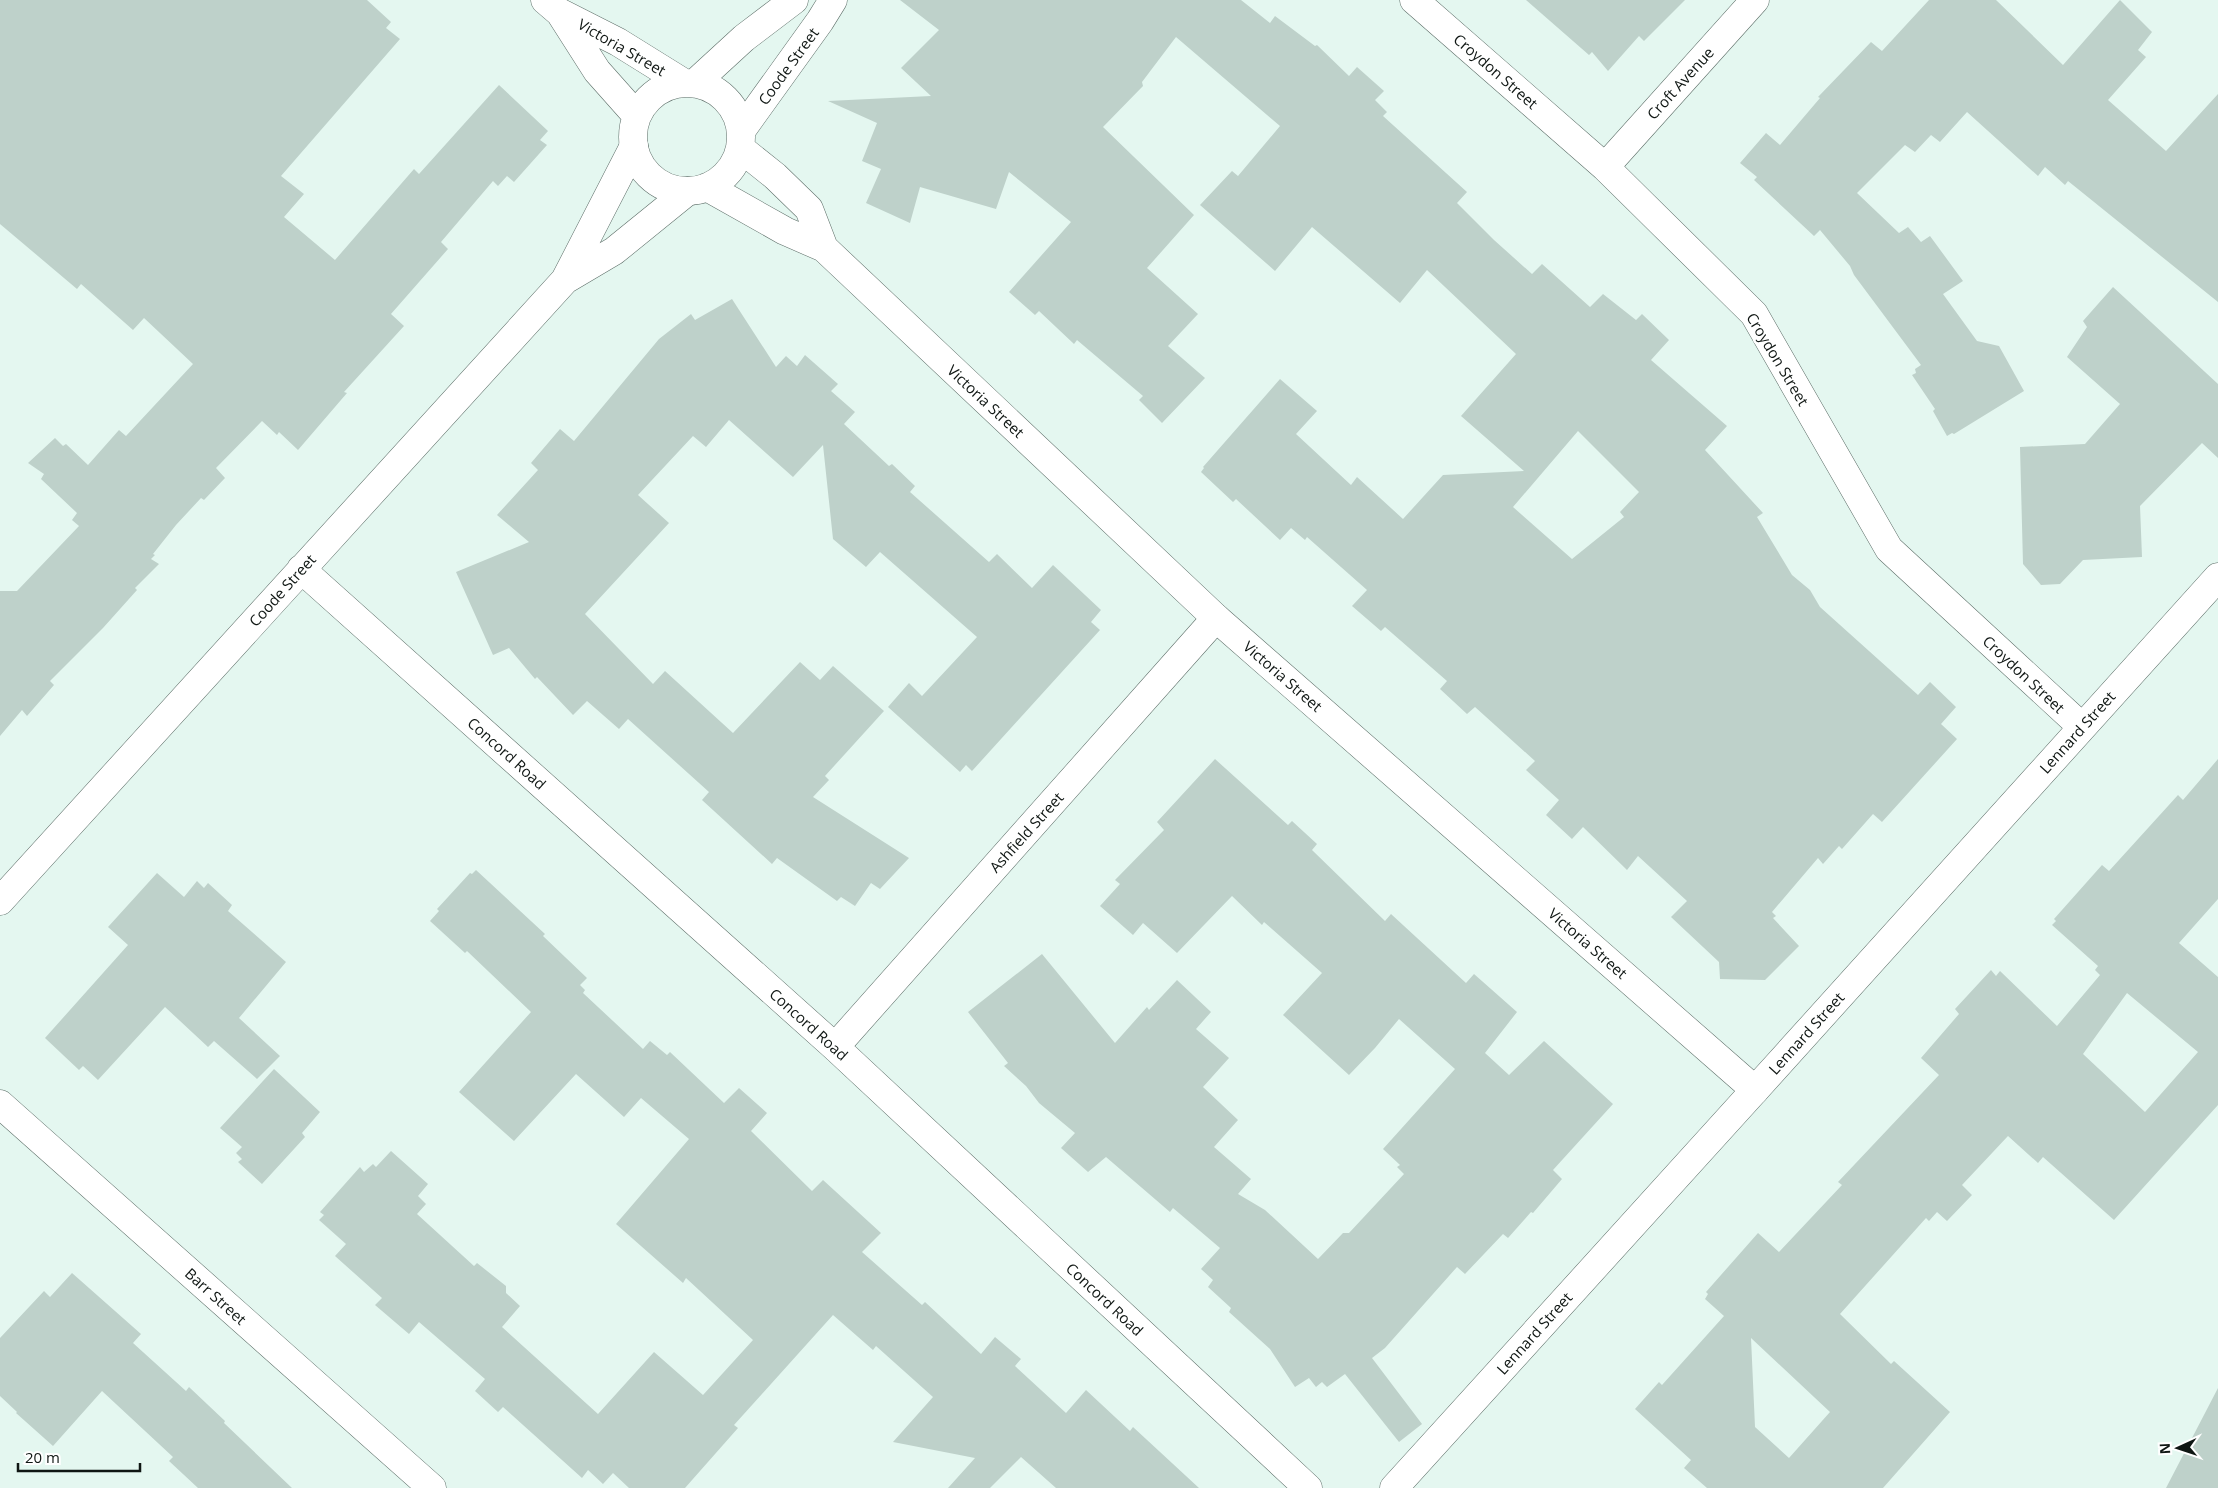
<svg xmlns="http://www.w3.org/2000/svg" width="2218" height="1488" font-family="'Open Sans',sans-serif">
  <rect width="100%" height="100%" fill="#e4f7f0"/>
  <path fill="#bed1ca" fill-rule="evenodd" d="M0,0h367l24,22 -5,6 14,11 -119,137 23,18 -20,23 51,43 79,-91 5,5 80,-89 49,46 -8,9 7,5 -33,37 -7,-6 -9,10 -5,-5 -52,61 7,7 -57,65 13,12 -60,66 3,1 -49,57 -19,-18 -2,3 -15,-14 -46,47 9,10 -21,22 -3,-2 -25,27 -23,29 2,1 -4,4 8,5 -24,24 2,2 -34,38 -53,53 4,4 -27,31 -5,-6 -22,26v-145h17l62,-65 -7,-6 5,-7 -36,-34 3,-5 -16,-11 27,-25 8,8 3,-2 22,21 31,-35 7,6 67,-72 -49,-46 -11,12 -52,-46 -4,5 -77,-65z
    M900,0h341l29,23 5,-7 40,30 2,-1 32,31 8,-9 27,24 -9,9 12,12 -4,4 84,76 -10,11 37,37 38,34 10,-10 48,43 13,-13 33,26 6,-6 27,26 -18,20 76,66 -22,24 58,63 -6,4 35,58 18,15 10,17 98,88 12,-13 26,25 -15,17 16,15 -75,83 -9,-8 -31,35 -3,-3 -16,18 -5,-6 -46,54 4,4 -3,2 26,28 -34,34 -45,-1 -1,-17 -48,-45 16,-16 -49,-45 -11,14 -44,-43 -11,12 -26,-24 13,-15 -33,-30 9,-9 -60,-54 -8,7 -27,-25 7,-8 -62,-54 -4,4 -29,-25 15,-16 -60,-53 -2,3 -14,-12 -11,12 -44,-41 -3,3 -32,-30 3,-4 -1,-1 77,-88 37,32 -21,23 55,51 6,-8 46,42 40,-44 81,-4 -63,-55 55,-62 -89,-84 -27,33 -88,-76 -37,44 -75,-66 32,-34 6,5 42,-50 -104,-89 -34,45 1,4 -40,41 91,88 -47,53 51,46 -30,32 37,32 -43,45 -23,-23 4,-4 -66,-56 -3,4 -35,-33 -4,4 -26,-23 62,-70 -62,-50 -13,37 -76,-22 -10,36 -44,-20 15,-34 -19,-8 15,-38 -49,-22 103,-5 -30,-28 38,-38zM1578,431l61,61 -19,20 4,5 -52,42 -59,-52z
    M1526,0h159l-41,41 -5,-5 -31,35 -16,-19 -3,3z
    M1929,0h67l67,65 57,-65 32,32 -14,18 8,7 -38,43 58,51 52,-57v208l-150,-121 -3,4 -20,-18 -7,9 -71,-64 -27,30 -9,-7 -16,17 -10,-7 -48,48 42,40 9,-6 13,15 9,-6 33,45 -20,13 34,47 22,5 25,45 -70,43 -2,-1 -5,3 -14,-25 2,-2 -23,-34 4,-2 -1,-4 6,-4 -67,-90 -4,-9 -30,-36 -6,6 -60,-56 3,-3 -17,-14 26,-30 14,12 40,-47 -2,-1 53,-55 11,9z
    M2113,287l105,97v74l-16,-15 -62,63 2,51 -59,3 -23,24 -19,1 -18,-21 -3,-117 65,-3 35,-40 -53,-47 20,-30 -4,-6z
    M732,299l44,68 10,-11 11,10 8,-11 33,29 -7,7 24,21 -11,12 45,42 3,-2 23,22 -5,6 79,70 8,-8 35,34 21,-23 48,45 -10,12 9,8 -128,141 -6,-6 -6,7 -72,-65 21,-24 13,13 55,-59 -97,-85 -14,15 -33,-28 -10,-94 -30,32 -64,-57 -23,27 -13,-11 -55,59 31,28 -84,91 68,70 12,-13 68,62 67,-71 20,18 13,-14 51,45 -59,65 4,4 -16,17 96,61 -29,31 -9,-6 -16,23 -14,-9 -4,4 -60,-43 -5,6 -70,-64 7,-8 -81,-73 -9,10 -32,-28 -14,14 -36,-38 -2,2 -26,-31 -16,7 -37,-83 73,-30 -32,-27 41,-45 -7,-7 29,-34 14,12 85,-102 32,-25 4,6z
    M1215,759l73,66 4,-4 25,23 -5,6 73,71 6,-7 75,69 8,-9 43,38 -32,41 24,22 35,-34 69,63 -60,66 9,9 -29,34 -2,-1 -23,26 -5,-4 -38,40 -8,-7 -72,81 -13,10 50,66 -23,18 -54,-68 -18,13 -5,-5 -6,5 -7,-9 -14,9 -25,-38 -41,-37 2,-4 -23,-21 5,-7 -12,-11 19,-21 -47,-40 -3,4 -64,-55 -18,15 -27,-24 14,-15 -36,-30 -13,-17 -22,-20 4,-3 -40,-51 74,-58 73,89 32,-36 2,3 28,-30 34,32 -15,17 33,29 -26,29 35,33 -24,27 37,32 -13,15 27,16 53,49 25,-26h6l55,-59 -7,-7 3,-2 -17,-16 72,-80 -56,-50 -24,29 -26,27 -66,-60 39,-42 -58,-51 -2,3 -30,-29 -55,57 -34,-30 -10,12 -33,-29 20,-22 -5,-4 49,-50 -7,-8z
    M2218,759v140l-39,44 39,34v128l-104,115 -71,-63 -5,6 -30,-27 -46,49 10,10 -25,26 -10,-9 -8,9 -3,-3 -86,96 51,50 3,-3 56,51 -67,76h-176l-23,-20 7,-8 -56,-51 24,-27 3,3 62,-69 -19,-17 3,-5 -2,-2 52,-59 21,19 63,-67 -4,-3 101,-107 -18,-17 38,-44 -4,-5 36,-39 5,6 4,-5 57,55 43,-51 -5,-5 3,-4 -46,-41 4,-4 -2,-2 48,-54 7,6 69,-76 5,5zM2127,993l71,59 -53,60 -62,-58zM1751,1338l79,74 -41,46 -34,-31z
    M476,870l69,64 -2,2 44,42 -7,7 5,5 -2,3 60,56 7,-8 17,14 3,-3 54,51 15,-15 28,25 -16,18 61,60 11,-11 58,53 -19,19 60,53 3,-3 56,52 14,-17 26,22 -6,7 51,47 20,-23 44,41 3,-4 66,61h-143l-35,-31 -31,31h-42l27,-30 -82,-16 40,-45 -57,-51 -3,4 -40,-35 -99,110 4,3 -53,60h-56l-16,-15 -10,11 -15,-14 -6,8 -79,-71 -5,5 -23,-21 10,-12 -66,-57 -10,12 -34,-29 7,-7 -47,-42 11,-12 -27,-24 5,-5 -4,-3 40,-45 4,5 9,-8 3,3 15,-16 37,33 -10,12 8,8 -9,10 57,52 3,-3 29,23v7l14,13 -18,21 96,87 56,-62 49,43 50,-55 -67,-62 -3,5 -67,-59 73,-85 -48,-41 -17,19 -48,-43 -62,67 -55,-49 72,-80 -64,-61 -2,2 -35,-32 9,-10 -2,-2 33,-36 2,1z
    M157,873l27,24 13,-16 7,7 4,-5 24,22 -4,6 58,51 -47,56 41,38 -23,23 -43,-38 -6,6 -43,-40 -67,73 -15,-14 -4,4 -34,-32 83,-93 -20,-18z
    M274,1069l46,43 -18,21 3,4 -43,47 -24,-22 4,-3 -6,-6 6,-6 -22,-19z
    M72,1273l69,61 -8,9 53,48 3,-4 36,34 -1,2 68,65h-94l-29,-27 4,-4 -71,-66 -49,55 -37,-33 1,-1 -17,-16v-58l44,-47 6,6z
    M2218,1388v100h-52z"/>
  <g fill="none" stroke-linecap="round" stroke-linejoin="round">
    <g stroke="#5c6d67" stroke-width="29">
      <path id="street" d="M1414,0l191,167 149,147 135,235 193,178
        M1605,167l150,-167
        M565,280l49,-29 74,-60
        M301,569l534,478 473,441
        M0,901l565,-621 69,-134
        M835,1047l381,-429
        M1755,1090l463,-513
        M0,1104l432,384"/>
    </g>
    <g stroke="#5c6d67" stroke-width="29">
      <path id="secondary" d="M545,0l14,12 59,30 66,41
        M560,13l37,58 40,45
        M695,83l49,-45 50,-38
        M633 137a54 54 0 1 1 108 0a54 54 0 1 1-108 0Z
        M741,131l79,-110 13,-21
        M740,148l35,28 34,33 15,39
        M707,187l78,44 39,17 392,370 539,472 -361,398"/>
    </g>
    <use href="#street" stroke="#fff" stroke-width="28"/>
    <use href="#secondary" stroke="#fff" stroke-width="28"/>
  </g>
  <g text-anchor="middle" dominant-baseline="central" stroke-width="5" stroke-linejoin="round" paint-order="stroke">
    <g font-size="15" fill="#0f1613" stroke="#fff">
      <text transform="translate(622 47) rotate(30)">Victoria Street</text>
      <text transform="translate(788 66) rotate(-54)">Coode Street</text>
      <text transform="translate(1496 71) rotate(41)">Croydon Street</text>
      <text transform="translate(1680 83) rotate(-48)">Croft Avenue</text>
      <text transform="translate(1778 359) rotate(59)">Croydon Street</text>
      <text transform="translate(986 401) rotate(43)">Victoria Street</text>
      <text transform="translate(282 590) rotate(-48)">Coode Street</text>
      <text transform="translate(2024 674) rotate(43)">Croydon Street</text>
      <text transform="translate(1283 676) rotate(41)">Victoria Street</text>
      <text transform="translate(2077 732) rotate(-48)">Lennard Street</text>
      <text transform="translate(507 753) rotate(42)">Concord Road</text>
      <text transform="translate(1026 832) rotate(-48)">Ashfield Street</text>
      <text transform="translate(1588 943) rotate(41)">Victoria Street</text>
      <text transform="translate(809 1024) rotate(42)">Concord Road</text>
      <text transform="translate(1806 1033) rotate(-48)">Lennard Street</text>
      <text transform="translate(216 1296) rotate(42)">Barr Street</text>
      <text transform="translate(1105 1299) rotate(43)">Concord Road</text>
      <text transform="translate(1534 1333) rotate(-48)">Lennard Street</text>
    </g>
  </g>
  <g transform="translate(2178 1448) rotate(267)" stroke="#ffffff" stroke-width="4" paint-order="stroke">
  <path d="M0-4L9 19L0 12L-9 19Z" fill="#0f1613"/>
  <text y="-8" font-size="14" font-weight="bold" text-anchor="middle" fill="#0f1613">N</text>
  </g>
  <path d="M18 1463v8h122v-8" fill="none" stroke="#0f1613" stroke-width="2.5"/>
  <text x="25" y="1463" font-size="15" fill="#0f1613" stroke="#ffffff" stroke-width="4" paint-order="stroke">20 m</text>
</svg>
